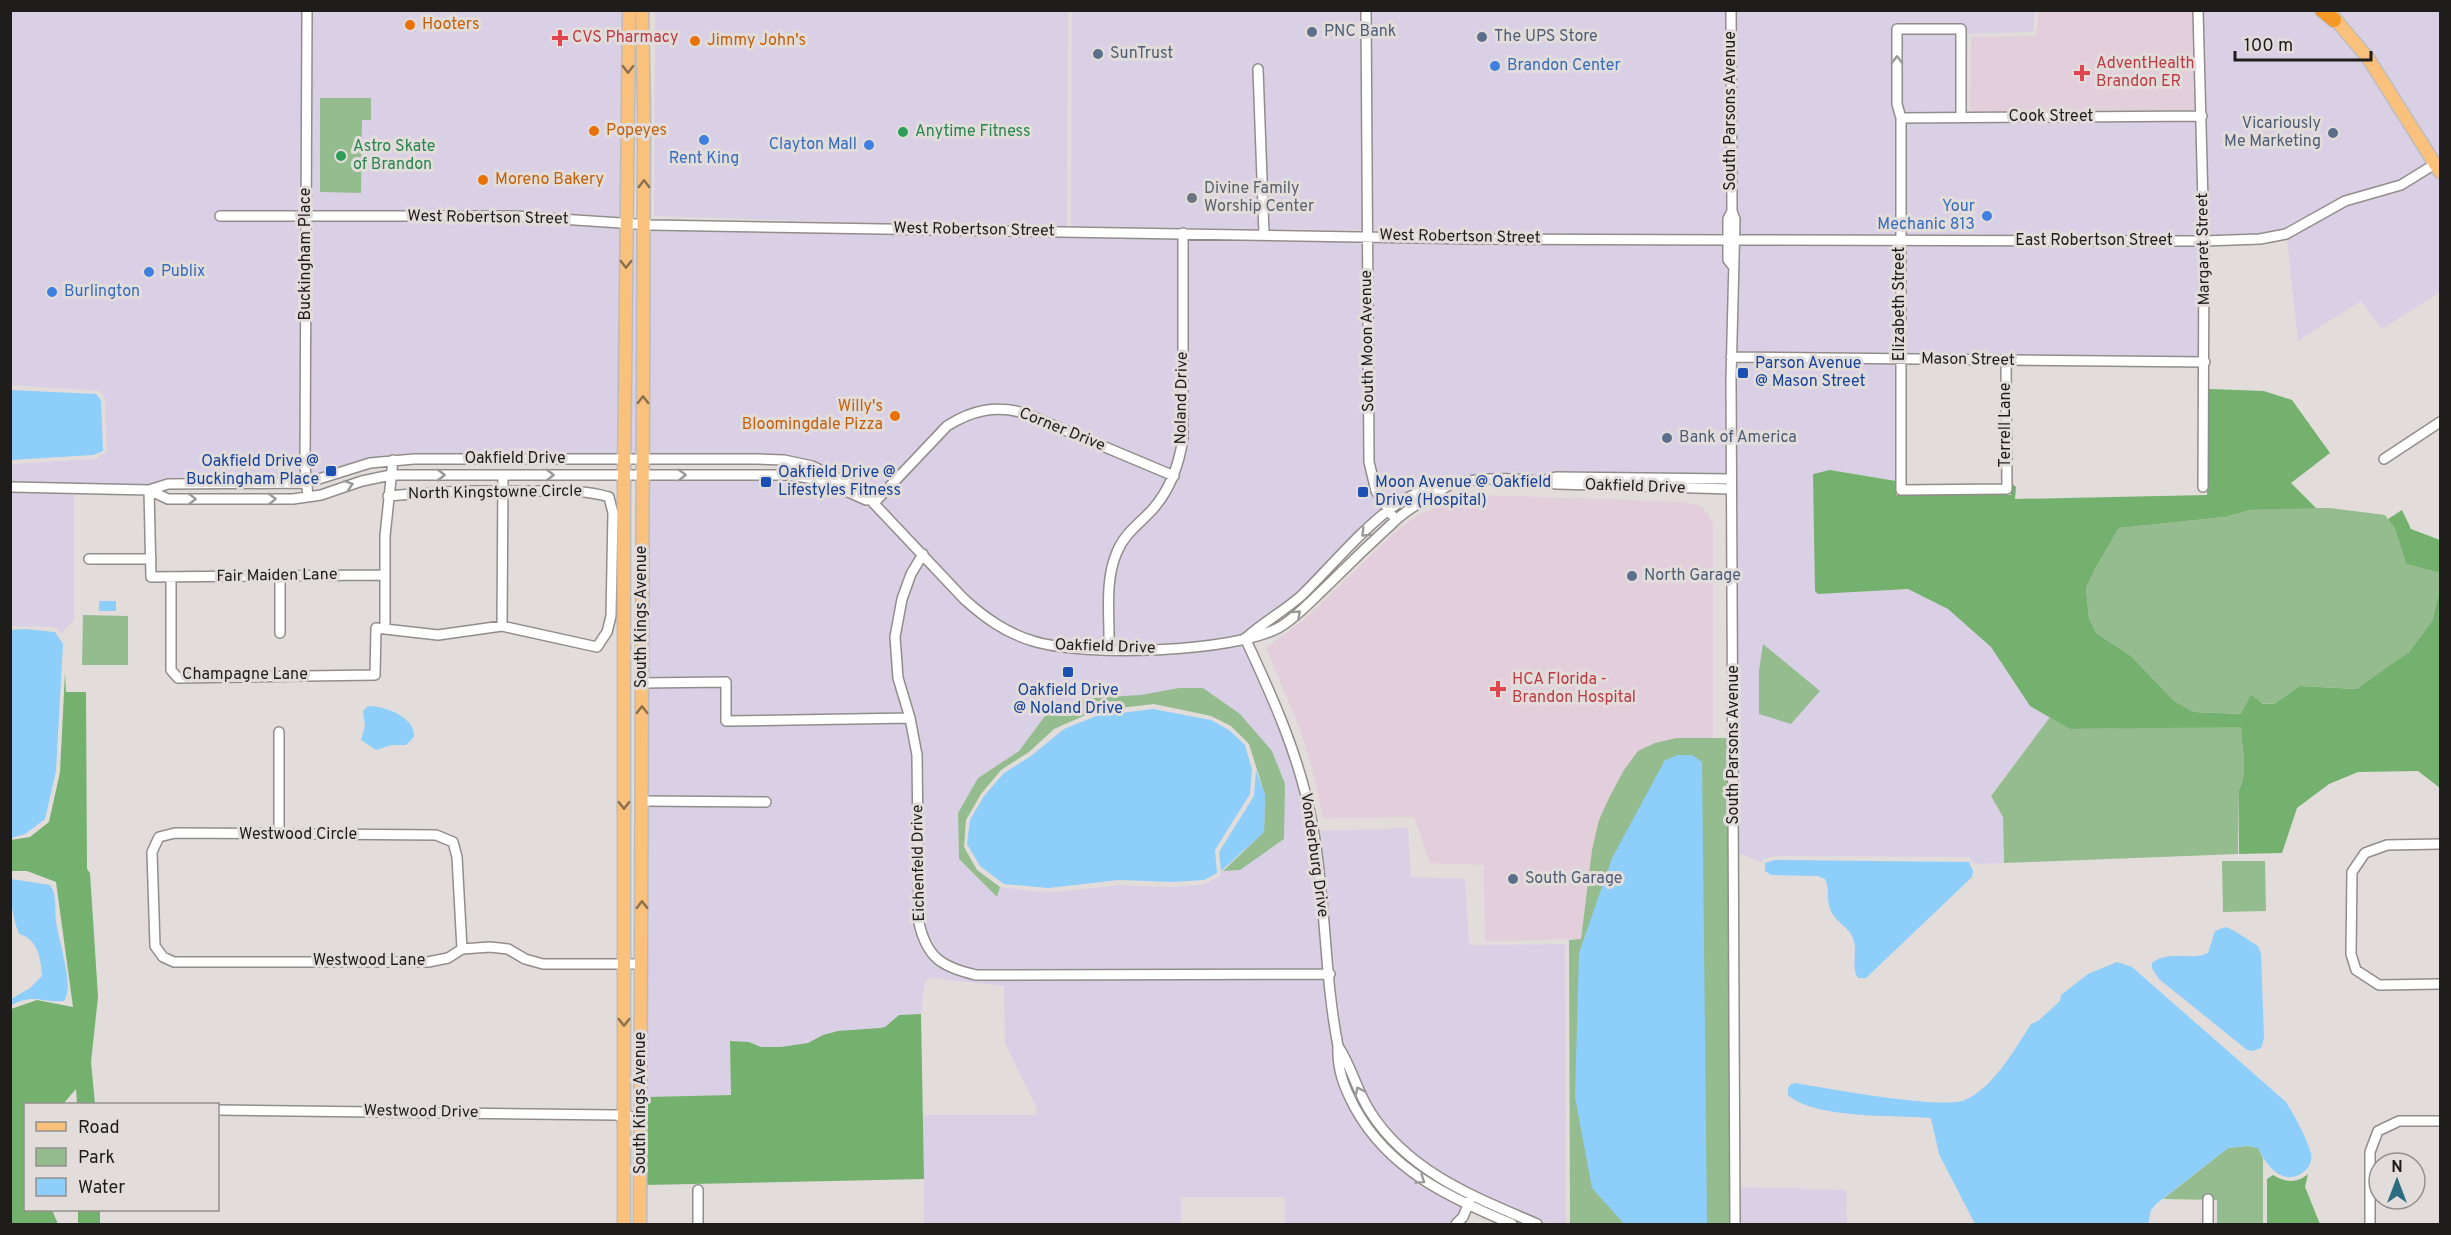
<svg xmlns="http://www.w3.org/2000/svg" width="2451" height="1235" font-family="Overpass,sans-serif">
  <rect width="100%" height="100%" fill="#e2dddb"/>
  <path fill="#dad0e5" fill-rule="evenodd" d="M11,11h292l-2,200h-86v10h86v257h-133l-22,7 -135,-3v-18l84,-5 12,-7 -2,-54 -5,-7 -89,-6z
    M312,11h312l-2,208 -107,-8h-204z
    M655,11h413l-1,218 -413,-13z
    M1072,11h290l1,219 -94,-1 -7,-165 -9,1 6,164 -188,-3z
    M1371,11h355l1,197 -4,11v16l-246,-2 -105,-3z
    M1736,11h299l-2,21 -65,2 -2,78v-83l-5,-5 -64,-1 -5,6v75l4,15 -1,116h-155v-16l-3,-11z
    M2203,11h110l18,13 33,38 64,100 -32,20 -53,15 -58,32 -26,5 -50,2z
    M2334,11h106v152z
    M1901,34h55l1,78 -53,1 -3,-10z
    M2197,122l3,114 -295,-1 1,-112z
    M2434,171l6,10v111l-58,37 -21,-28 -63,40 -11,-102 59,-33 53,-14z
    M311,221l204,1 107,7 -3,224 -230,1 -78,22z
    M631,230h8l-1,224h-9z
    M648,231l530,7v200l-7,31 -145,-61 -26,-5 -27,4 -28,14 -71,75 -17,-14 -23,-13 -41,-13 -37,-2h-108z
    M1187,238l176,3 1,221 4,22 14,26 -95,91 -44,32 -51,10 -78,1 1,-67 5,-21 10,-17 26,-26 12,-17 9,-14 7,-20 3,-24z
    M1372,241l351,4 1,15 3,8 -1,205 -170,-1 -16,3h-64l-37,4 -24,9 -26,16 -9,-15 -7,-27z
    M1740,245l155,1 1,108h-161l2,-87 3,-8z
    M1905,246h295v111l-295,-3z
    M1735,364h160l1,117 -66,-11 -15,121 3,3 90,-5 40,20 43,38 39,59 20,11 -59,78 12,22 1,46 -29,1 -6,-7 -194,-1 -11,3 -3,3 -22,-9z
    M1000,414l23,4 144,61 -18,26 -26,27 -12,20 -6,24v68l-51,-3 -18,-4 -34,-15 -18,-11 -17,-16 -86,-92 69,-73 25,-13z
    M789,480l30,5 52,23 46,47 -11,17 -8,25 -8,39 3,43 11,34 -173,2v-33l-5,-5 -79,1 1,-197z
    M11,493l63,1v126l-13,14 -6,-7 -44,-1z
    M924,563l55,57 19,12 35,15 20,4 23,2 117,1 50,-10 41,94 15,49 12,60 13,122h-348l-21,-4 -17,-11 -10,-15 -4,-16 -2,-168 -7,-42 -12,-36 -3,-20v-20l7,-37 8,-23zM1179,688l93,63 -32,119 -19,1 -1,5 -15,8 -33,3 -53,-2 -72,8 -47,-6 -4,9 -37,-36 -1,-47 20,-35 41,-27 26,-35z
    M647,688h75v33l5,5 180,-2 6,31 2,170 4,18 12,18 20,13 25,6 349,-1 10,95 18,41 18,27 31,29 18,15 41,22v2l-12,14h-164v-27h-104v27h-257l-1,-109h113l1,-6 -32,-66 -1,-57 -73,-8 -4,2 -3,7 -3,27 -22,1 -14,12 -62,8 -15,8 -27,4h-20l-12,-5h-19l1,53 -85,2 1,-291 123,1 1,-10 -124,-1z
    M1408,828l3,49 54,2 4,66 96,-1 1,280h-16l-77,-34 -30,-15 -34,-25 -35,-41 -31,-64 -25,-214z
    M1740,1187l106,3 1,34h-107z"/>
  <path fill="#e3cedc" d="M2039,11h154l2,99 -225,1 1,-74 65,-1z
    M1478,495l208,7 15,4 8,9 4,10v213h-37l-84,112 -11,89 -96,2 -1,-76 -54,-2 -16,-46 -91,1 -10,-47 -12,-40 -35,-83 39,-29 88,-85 25,-19 39,-17z"/>
  <path fill="#94bc8f" d="M320,98h51v22h-9l-1,73 -41,-1z
    M2292,508h38l55,7 10,14 11,35 34,9v16l-8,32 -23,31 -33,25 -19,12 -57,-3 -26,18 -27,-1 -5,11 -48,-2 -20,-11 -43,-45 -35,-23 -7,-15 -3,-30 9,-19 24,-41 106,-11 25,-7z
    M83,615l45,1v49h-46z
    M1763,644l57,47 -29,33 -32,-10v-43z
    M1179,688h24l37,26 32,37 13,33 -1,55 -44,31 -17,1 41,-39 1,-37 -16,-51 -18,-18 -20,-10 -57,-12 -59,7 -41,18 -25,23 -28,18 -20,24 -15,26 -2,27 13,23 23,17 -3,10 -38,-38 -1,-46 20,-35 41,-27 26,-35 42,-18 54,-3z
    M2050,717l20,12 171,-3c0,22 8,44 -2,64l-1,64 -234,9 -1,-46 -12,-21z
    M1676,738h58l2,486h-166l-1,-284 12,-1 11,-89 7,-30 11,-24 14,-26 14,-19 17,-8z
    M2222,861h43l1,50 -43,1z
    M2248,1146l10,2 5,10v66h-46v-24l-54,-1 65,-51z"/>
  <path fill="#74b06e" d="M2209,389l55,2 28,9 38,53 -39,30 25,25 -66,2 -25,7 -106,11 -24,41 -9,19 3,30 7,15 35,23 43,45 20,11 47,2 10,-19 12,9h11l26,-18 57,3 52,-37 23,-31 8,-32v199l-22,-17 -60,1 -29,12 -32,24 -15,45 -43,1v-64c10,-20 2,-42 2,-63l-171,2 -40,-23 -39,-59 -43,-38 -40,-20 -90,5 -3,-3 -2,-117 17,-4 66,11v14h115v-12l5,4 -1,12 192,-4z
    M2402,510l9,19 29,11v33l-34,-9 -11,-35 -7,-10z
    M65,673l1,19h20l1,177 3,4 8,124 -7,65 4,42h-18l-1,-15 -13,15h-37v106h26l6,14h-47v-215l26,-9 36,7 -17,-125 -29,-11h-17l1,-31 19,-3 19,-15 11,-50z
    M921,1014l3,165 -279,6 1,-88 85,-2 -1,-54 19,1 12,5h20l27,-4 15,-8 15,-4 42,-3 5,-1 14,-12z
    M2308,1174l-3,13 15,37h-53v-45l6,-4c11,7 24,9 35,-1z
    M78,1210h22v14h-22z"/>
  <path fill="#8ecefa" d="M11,390l85,4 5,6 2,51 -10,4 -82,5z
    M99,601h17v10h-17z
    M25,629l30,3 8,12 -7,127 -11,48 -20,15 -14,4v-208z
    M368,706c18,0 48,12 46,31l-8,8h-14l-16,5 -15,-10 4,-14 -2,-15z
    M1153,709l58,11 18,10 16,15 7,25 -2,24 -35,56 2,23 -13,7 -32,2 -53,-2 -71,8 -44,-4 -24,-18 -13,-22 3,-24 14,-24 20,-23 27,-17 33,-27 32,-13z
    M1678,755h14l10,7 5,462h-83l-32,-36 -17,-91 4,-144 33,-95 53,-98z
    M1256,770l9,25 -1,37 -43,39 -2,-19 35,-56z
    M1775,860l194,2 4,9 -1,6 -106,101h-8c-7,-10 -1,-25 -4,-37 -4,-14 -18,-18 -23,-30 -5,-10 -1,-22 -6,-32l-7,-3 -47,-1 -6,-4v-8z
    M11,879l39,6c8,12 4,22 6,36 2,19 19,65 8,80 -24,2 -28,-8 -53,4v-6l19,-11 12,-12c-1,-17 -4,-37 -23,-42 -7,-18 -9,-35 -8,-55z
    M2225,927c9,2 24,14 33,19l3,8 3,85 -3,9 -8,3 -6,-1 -88,-71 -7,-11v-5c16,-13 40,-2 56,-10l7,-22z
    M2117,962l15,5 154,135c7,11 23,40 25,52 3,15 -15,27 -28,22 -12,-4 -20,-18 -25,-28l-10,-2 -20,2 -72,56 -5,6 -3,14h-173l-36,-70 -8,-36c-36,-3 -117,1 -143,-23v-7l3,-4 4,-1c31,5 147,27 170,17 29,-13 50,-51 66,-76l7,-3 22,-20 1,-6 27,-21z"/>
  <g fill="none" stroke-linecap="round" stroke-linejoin="round">
    <g stroke="#928d8b" stroke-width="12">
      <path id="minor" d="M307,10l-2,456 3,31
        M1366,10l3,452 7,29 16,24
        M1731,10l1,201 3,8 -4,160 4,845
        M2198,10l6,231 -1,246
        M1258,69l6,165
        M1961,117v-88h-64v75l4,14v372l106,-1 -1,-129
        M1901,118l301,-2
        M1732,211l-4,8v41l4,5
        M220,216h295l136,9 826,14 251,1
        M1735,240l469,1 56,-2 26,-5 59,-33 56,-16 34,-21
        M1731,357l474,5
        M2384,459l56,-37
        M1545,480l11,-3 175,2
        M10,487l139,3 19,-6 138,-1 64,-20 44,-4h342l28,1 28,6 43,20 9,7 100,106c21,19 42,34 69,42 51,16 201,12 247,-14 18,-11 33,-28 48,-42 23,-23 46,-45 69,-66 17,-15 35,-23 54,-35
        M149,490l19,9h125l28,-4 41,-14 29,-6h398l32,5 45,20
        M149,490l2,87 233,-2
        M874,503l73,-77c25,-16 49,-21 77,-13l150,63
        M923,554l-12,20 -9,25 -7,38 3,41 12,40 7,37 2,168c8,35 23,44 57,52l354,-1
        M89,559h62
        M171,577v93l7,8 197,-3 1,-47 62,7 64,-9 95,21 10,-15 4,-16 2,-103 -4,-16c-23,-7 -46,-6 -69,-6 -51,-1 -102,0 -152,5
        M280,577v56
        M502,626l1,-151
        M385,629v-93l8,-76
        M1247,637c17,-15 37,-26 54,-41 30,-29 62,-69 96,-92 41,-28 113,-29 160,-20l174,5
        M1245,638c29,62 56,122 68,190 13,72 11,146 25,218 -1,24 6,41 17,62 34,62 95,90 157,116
        M1109,649c1,-31 -5,-68 8,-97 7,-18 22,-28 35,-42 19,-21 27,-45 31,-72v-205
        M642,683l84,-1v39l184,-3
        M279,732v103
        M642,801l124,1
        M2440,844l-53,1 -22,8 -13,19 -1,82 5,16 23,15 61,-1
        M462,949l-5,-92 -4,-15 -17,-7 -261,-2 -16,4 -7,15 3,94 8,11 11,5h254l20,-4 14,-9 28,-2 18,2 17,10 18,5h98
        M1338,1046c14,21 19,46 33,67 39,60 104,84 166,111
        M218,1110l397,5 26,3
        M698,1190v34
        M1456,1224l7,-7 7,-17
        M2208,1224v-25
        M2370,1224v-72l8,-21 21,-10h41"/>
    </g>
    <g stroke="#bcbbbb" stroke-width="15">
      <path id="major" d="M2329,12l39,46 72,114
        M624,1224v-749l5,-465
        M640,1224l4,-1112 -2,-102"/>
    </g>
    <g stroke="#bcbbbb" stroke-width="16">
      <path id="highway" d="M2322,10l12,10"/>
    </g>
    <use href="#minor" stroke="#fff" stroke-width="9"/>
    <use href="#major" stroke="#fac17c" stroke-width="12"/>
    <use href="#highway" stroke="#f69825" stroke-width="14"/>
  </g>
  <defs><path id="oneway-chevron" d="M-2-3.5L2.5 0L-2 3.5" fill="none" stroke-width="1.6" stroke-linecap="round" stroke-linejoin="round" transform="scale(1.5)"/></defs>
  <g stroke="#9a9999">
    <use href="#oneway-chevron" transform="translate(1897 60) rotate(-90)"/>
    <use href="#oneway-chevron" transform="translate(441 475)"/>
    <use href="#oneway-chevron" transform="translate(550 475)"/>
    <use href="#oneway-chevron" transform="translate(682 475)"/>
    <use href="#oneway-chevron" transform="translate(349 485) rotate(-19)"/>
    <use href="#oneway-chevron" transform="translate(192 499) rotate(1)"/>
    <use href="#oneway-chevron" transform="translate(272 499) rotate(-1)"/>
    <use href="#oneway-chevron" transform="translate(1365 533) rotate(135)"/>
    <use href="#oneway-chevron" transform="translate(1297 614) rotate(-42)"/>
    <use href="#oneway-chevron" transform="translate(1359 1091) rotate(-115)"/>
    <use href="#oneway-chevron" transform="translate(1421 1180) rotate(34)"/>
  </g>
  <g stroke="#8c6f4c">
    <use href="#oneway-chevron" transform="translate(628 69) rotate(91)"/>
    <use href="#oneway-chevron" transform="translate(644 184) rotate(-90)"/>
    <use href="#oneway-chevron" transform="translate(626 264) rotate(91)"/>
    <use href="#oneway-chevron" transform="translate(643 400) rotate(-90)"/>
    <use href="#oneway-chevron" transform="translate(642 710) rotate(-90)"/>
    <use href="#oneway-chevron" transform="translate(624 805) rotate(90)"/>
    <use href="#oneway-chevron" transform="translate(642 905) rotate(-90)"/>
    <use href="#oneway-chevron" transform="translate(624 1022) rotate(90)"/>
  </g>
  <g fill="#e8710a" stroke="#e2dddb" stroke-width="2">
    <circle cx="410" cy="25" r="6"/>
    <circle cx="695" cy="41" r="6"/>
    <circle cx="594" cy="131" r="6"/>
    <circle cx="483" cy="180" r="6"/>
    <circle cx="895" cy="416" r="6"/>
  </g>
  <g fill="#5c6f8a" stroke="#e2dddb" stroke-width="2">
    <circle cx="1312" cy="32" r="6"/>
    <circle cx="1482" cy="37" r="6"/>
    <circle cx="1098" cy="54" r="6"/>
    <circle cx="2333" cy="133" r="6"/>
    <circle cx="1667" cy="438" r="6"/>
    <circle cx="1632" cy="576" r="6"/>
    <circle cx="1513" cy="879" r="6"/>
  </g>
  <g fill="#e0444e" stroke="#e2dddb" stroke-width="2">
    <path d="M557 29h6v6h6v6h-6v6h-6v-6h-6v-6h6z"/>
    <path d="M2079 64h6v6h6v6h-6v6h-6v-6h-6v-6h6z"/>
    <path d="M1495 680h6v6h6v6h-6v6h-6v-6h-6v-6h6z"/>
  </g>
  <g fill="#3f7fe0" stroke="#e2dddb" stroke-width="2">
    <circle cx="1495" cy="66" r="6"/>
    <circle cx="704" cy="140" r="6"/>
    <circle cx="869" cy="145" r="6"/>
    <circle cx="1987" cy="216" r="6"/>
    <circle cx="149" cy="272" r="6"/>
    <circle cx="52" cy="292" r="6"/>
  </g>
  <g fill="#2e9e5b" stroke="#e2dddb" stroke-width="2">
    <circle cx="903" cy="132" r="6"/>
    <circle cx="341" cy="156" r="6"/>
  </g>
  <circle fill="#6b7280" stroke="#e2dddb" stroke-width="2" cx="1192" cy="198" r="6"/>
  <g fill="#1a4fb4" stroke="#e2dddb" stroke-width="2">
    <rect x="1737" y="367" width="12" height="12" rx="3"/>
    <rect x="325" y="465" width="12" height="12" rx="3"/>
    <rect x="760" y="476" width="12" height="12" rx="3"/>
    <rect x="1357" y="486" width="12" height="12" rx="3"/>
    <rect x="1062" y="666" width="12" height="12" rx="3"/>
  </g>
  <g text-anchor="middle" dominant-baseline="central" stroke-width="6" stroke-linejoin="round" paint-order="stroke">
    <g font-size="16" fill="#c56008" stroke="#e2dddb" text-anchor="start">
      <text x="422" y="25">Hooters</text>
      <text x="707" y="41">Jimmy John's</text>
      <text x="606" y="131">Popeyes</text>
      <text x="495" y="180">Moreno Bakery</text>
      <text x="883" y="407" text-anchor="end">Willy's<tspan x="883" dy="18">Bloomingdale Pizza</tspan></text>
    </g>
    <g font-size="16" fill="#4e5e75" stroke="#e2dddb" text-anchor="start">
      <text x="1324" y="32">PNC Bank</text>
      <text x="1494" y="37">The UPS Store</text>
      <text x="1110" y="54">SunTrust</text>
      <text x="2321" y="124" text-anchor="end">Vicariously<tspan x="2321" dy="18">Me Marketing</tspan></text>
      <text x="1679" y="438">Bank of America</text>
      <text x="1644" y="576">North Garage</text>
      <text x="1525" y="879">South Garage</text>
    </g>
    <g font-size="16" fill="#be3a42" stroke="#e2dddb" text-anchor="start">
      <text x="572" y="38">CVS Pharmacy</text>
      <text x="2096" y="64">AdventHealth<tspan x="2096" dy="18">Brandon ER</tspan></text>
      <text x="1512" y="680">HCA Florida -<tspan x="1512" dy="18">Brandon Hospital</tspan></text>
    </g>
    <g font-size="16" fill="#366cbe" stroke="#e2dddb" text-anchor="start">
      <text x="1507" y="66">Brandon Center</text>
      <text x="857" y="145" text-anchor="end">Clayton Mall</text>
      <text x="704" y="159" text-anchor="middle">Rent King</text>
      <text x="1975" y="207" text-anchor="end">Your<tspan x="1975" dy="18">Mechanic 813</tspan></text>
      <text x="161" y="272">Publix</text>
      <text x="64" y="292">Burlington</text>
    </g>
    <g font-size="16" fill="#1f1d1c" stroke="#e2dddb">
      <text transform="translate(1731 111) rotate(-90)">South Parsons Avenue</text>
      <text x="2051" y="117">Cook Street</text>
      <text transform="translate(488 218) rotate(1)">West Robertson Street</text>
      <text transform="translate(974 230) rotate(1)">West Robertson Street</text>
      <text transform="translate(1460 237) rotate(1)">West Robertson Street</text>
      <text x="2094" y="241">East Robertson Street</text>
      <text transform="translate(2204 249) rotate(-91)">Margaret Street</text>
      <text transform="translate(306 254) rotate(-90)">Buckingham Place</text>
      <text transform="translate(1900 304) rotate(-90)">Elizabeth Street</text>
      <text transform="translate(1368 341) rotate(-91)">South Moon Avenue</text>
      <text transform="translate(1968 360) rotate(1)">Mason Street</text>
      <text transform="translate(1182 398) rotate(-89)">Noland Drive</text>
      <text transform="translate(2006 425) rotate(-90)">Terrell Lane</text>
      <text transform="translate(1062 430) rotate(22)">Corner Drive</text>
      <text x="515" y="459">Oakfield Drive</text>
      <text transform="translate(1635 487) rotate(2)">Oakfield Drive</text>
      <text transform="translate(495 493) rotate(-1)">North Kingstowne Circle</text>
      <text transform="translate(277 576) rotate(-1)">Fair Maiden Lane</text>
      <text transform="translate(642 617) rotate(-90)">South Kings Avenue</text>
      <text transform="translate(1105 647) rotate(2)">Oakfield Drive</text>
      <text x="245" y="675">Champagne Lane</text>
      <text transform="translate(1734 745) rotate(-90)">South Parsons Avenue</text>
      <text x="298" y="835">Westwood Circle</text>
      <text transform="translate(1314 855) rotate(82)">Vonderburg Drive</text>
      <text transform="translate(919 863) rotate(-91)">Eichenfeld Drive</text>
      <text x="369" y="961">Westwood Lane</text>
      <text transform="translate(641 1103) rotate(-90)">South Kings Avenue</text>
      <text transform="translate(421 1112) rotate(1)">Westwood Drive</text>
    </g>
    <g font-size="16" fill="#27864d" stroke="#e2dddb" text-anchor="start">
      <text x="915" y="132">Anytime Fitness</text>
      <text x="353" y="147">Astro Skate<tspan x="353" dy="18">of Brandon</tspan></text>
    </g>
    <g font-size="16" fill="#5b616d" stroke="#e2dddb" text-anchor="start">
      <text x="1204" y="189">Divine Family<tspan x="1204" dy="18">Worship Center</tspan></text>
    </g>
    <g font-size="16" fill="#164399" stroke="#e2dddb" text-anchor="start">
      <text x="1755" y="364">Parson Avenue<tspan x="1755" dy="18">@ Mason Street</tspan></text>
      <text x="319" y="462" text-anchor="end">Oakfield Drive @<tspan x="319" dy="18">Buckingham Place</tspan></text>
      <text x="778" y="473">Oakfield Drive @<tspan x="778" dy="18">Lifestyles Fitness</tspan></text>
      <text x="1375" y="483">Moon Avenue @ Oakfield<tspan x="1375" dy="18">Drive (Hospital)</tspan></text>
      <text x="1068" y="691" text-anchor="middle">Oakfield Drive<tspan x="1068" dy="18">@ Noland Drive</tspan></text>
    </g>
  </g>
  <rect width="2451" height="1235" fill="none" stroke="#1f1d1c" stroke-width="24"/>
  <rect x="24" y="1103" width="195" height="108" fill="#e2dddb" stroke="#94908f" stroke-width="1.5"/>
  <rect x="36" y="1122" width="30" height="9" fill="#fac17c" stroke="#94908f" stroke-width="1.5"/>
  <text x="78" y="1133" font-size="18" fill="#1f1d1c">Road</text>
  <rect x="36" y="1148" width="30" height="18" fill="#94bc8f" stroke="#94908f" stroke-width="1.5"/>
  <text x="78" y="1163" font-size="18" fill="#1f1d1c">Park</text>
  <rect x="36" y="1178" width="30" height="18" fill="#8ecefa" stroke="#94908f" stroke-width="1.5"/>
  <text x="78" y="1193" font-size="18" fill="#1f1d1c">Water</text>
  <g transform="translate(2397 1181)"><circle r="28" fill="#e2dddb" stroke="#94908f" stroke-width="1.5"/>
  <path d="M0-4.5L10 22L0 15L-10 22Z" fill="#2c6c80"/>
  <text y="-9" font-size="16" font-weight="bold" text-anchor="middle" fill="#1f1d1c">N</text>
  </g>
  <path d="M2235 51v9h136v-9" fill="none" stroke="#1f1d1c" stroke-width="3"/>
  <text x="2244" y="51" font-size="18" fill="#1f1d1c" stroke="#e2dddb" stroke-width="4.5" paint-order="stroke">100 m</text>
</svg>
